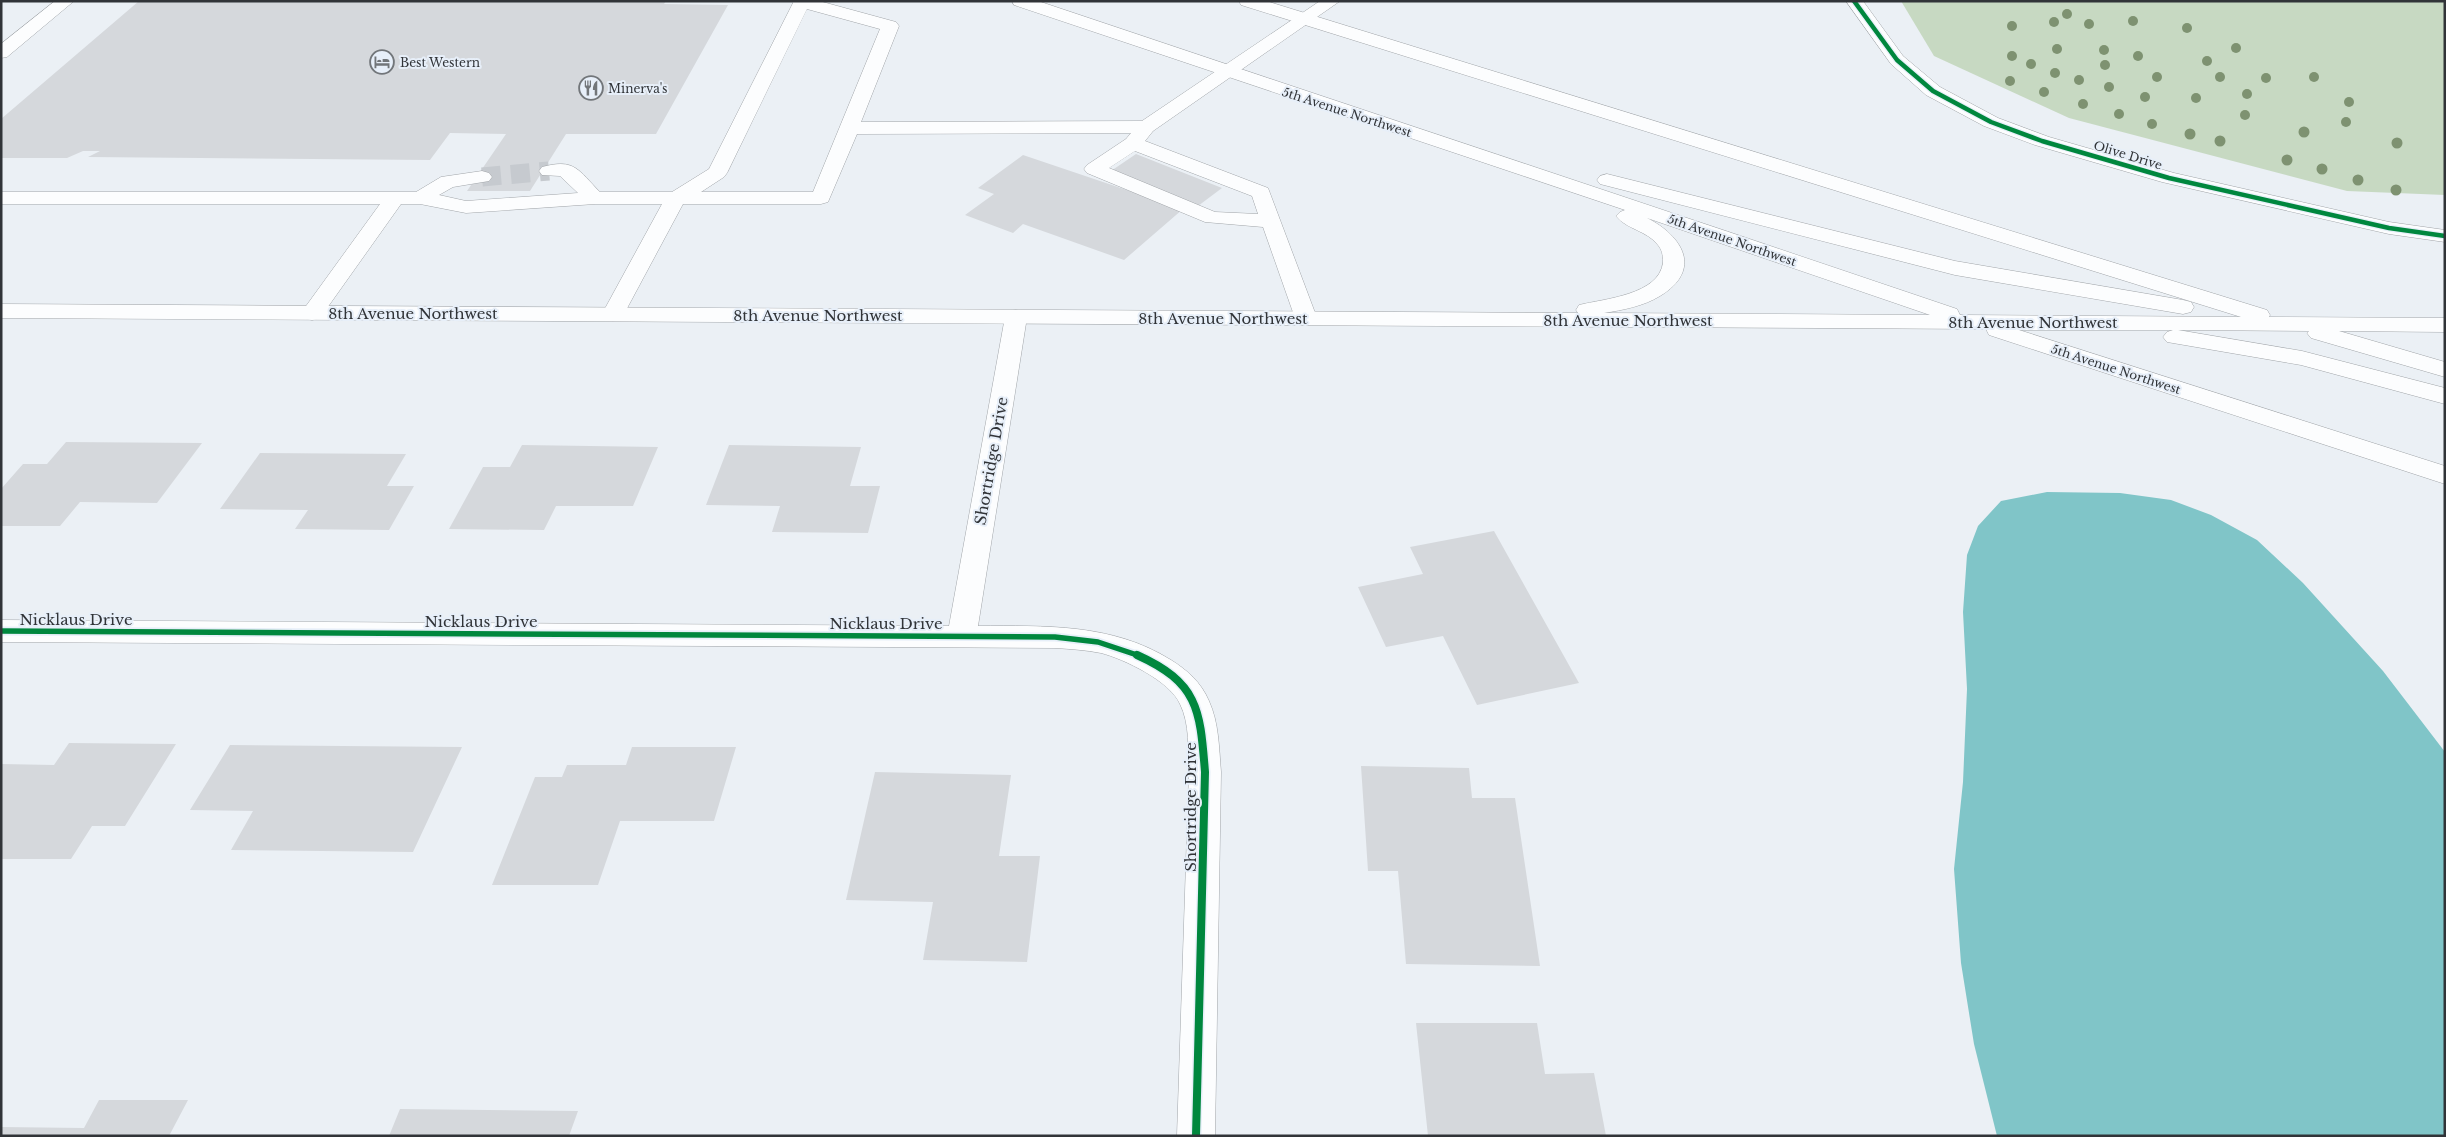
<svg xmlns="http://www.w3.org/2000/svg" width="2446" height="1137" font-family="'Libre Baskerville',serif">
  <rect width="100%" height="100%" fill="#ebf0f5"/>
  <path fill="#c7d9c2" d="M1901,1h544v194l-98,-4 -278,-73 -135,-62z"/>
  <path fill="#80c5c8" d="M2047,492l73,1 51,7 40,15 46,25 46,43 80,88 62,81v384h-448l-23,-92 -13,-81 -7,-94 9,-87 4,-93 -4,-77 4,-57 11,-29 23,-25z"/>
  <path fill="#d5d8dc" d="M139,1h527l-2,3 64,1 -72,129h-90l-36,57h-63l39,-57 -56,-1 -20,27 -342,-3 12,-6h-17l-16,7h-66v-39z
    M1136,154l86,34 -28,21 -86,-36z
    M1023,155l160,54 -59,51 -101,-36 -10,9 -48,-18 29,-21 -16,-6z
    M66,442l136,1 -45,60 -77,-1 -20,24h-59v-37l22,-25h24z
    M522,445l136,2 -25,59h-77l-12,24 -95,-1 34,-62h27z
    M729,445l132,2 -11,39h30l-12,47 -96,-1 8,-26 -74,-1z
    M260,453l146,1 -19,32h27l-25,44 -94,-1 13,-19 -88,-1z
    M1494,531l85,152 -102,22 -34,-69 -57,11 -28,-60 65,-13 -13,-27z
    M69,743l107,1 -51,82h-33l-21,33h-70v-95l53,1z
    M230,745l232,2 -49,105 -182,-2 22,-39 -63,-1z
    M632,747h104l-22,74h-94l-22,64h-106l43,-108h27l5,-12h59z
    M1361,766l108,2 3,30h43l25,168 -134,-2 -8,-93h-30z
    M875,772l136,3 -12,81h41l-13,106 -104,-2 10,-58 -87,-2z
    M1416,1023h121l8,51 49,-1 12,63h-178z
    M99,1100h89l-19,36h-168v-9l83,1z
    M400,1109l178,2 -9,25h-180z"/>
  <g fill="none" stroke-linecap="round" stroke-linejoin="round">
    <path stroke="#c6cacf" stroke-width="19" stroke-dasharray="19 10" stroke-linecap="butt" d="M482,177l67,-6"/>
    <g stroke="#a1a5a9" stroke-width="1">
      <path id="minor" d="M55,1h19l-67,56 -6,1v-14z
        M792,1h27l77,21 3,4 -38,96 281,-1 178,-120h20l-187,130 -8,10 123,47 49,130 -3,5 -8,2 -8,-2 -3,-5 -32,-91 -58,-5 -118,-49 -3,-4 3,-4 39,-26 5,-6 -274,1 -29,68 -7,2h-138l-59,110 -3,5 -8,2 -8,-2 -3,-5 60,-110h-67l-129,9 -46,-9h-19l-81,114 -8,2 -8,-2 -3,-5 79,-109h-379v-12h415l25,-15 41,-6 7,2 3,4 -3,4 -36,6 -14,8 27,6 112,-8 -18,-17 -18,-1 -3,-4 3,-4c33,-9 36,3 58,25h72l37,-23 84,-166zM807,9l73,20 -67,163h-112l23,-15 3,-4zM1135,151l117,45 6,18 -43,-2 -106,-44z
        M1846,1h17l40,55 37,31 58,31 51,19 125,36 215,49 56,8v12l-56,-8 -227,-52 -127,-37 -51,-19 -58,-31 -35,-31z
        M1016,310l8,2 3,5 -49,309c67,0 134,-3 193,34 16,10 30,22 38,41 10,22 10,47 12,71l-6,364h-38l12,-364c-1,-22 1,-48 -9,-68 -10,-23 -56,-45 -79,-51 -15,-3 -31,-4 -46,-5l-1054,-6v-22l948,6 56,-309 3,-5z"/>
    </g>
    <g stroke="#a1a5a9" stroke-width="1">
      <path id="major" d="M1012,1h26c306,103 613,204 919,308l3,6 281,2 -1000,-312 -2,-4h27l1001,309 3,5 -1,2 176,1v14l-106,-1 106,31v15l-134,-39 -4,-5 2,-2 -131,-1 124,21 143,37v16l-144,-39 -134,-23 -4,-5 4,-5 6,-2h-154l426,136v18l-456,-149 -3,-6 -1985,-11v-14l1577,9 -2,-3 3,-5c24,-6 81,-10 84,-43 0,-7 -1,-13 -6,-18 -10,-13 -31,-15 -41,-28l4,-4 5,-2 -611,-205zM1647,218l283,97 -326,-2c19,-3 40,-7 56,-17 43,-26 23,-60 -13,-78z
        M1607,174l348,87 228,39 8,2 3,5 -3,5 -8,2 -228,-39 -355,-91 -3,-4 3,-4z"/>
    </g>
    <use href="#minor" fill="#fcfdfe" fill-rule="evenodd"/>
    <use href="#major" fill="#fcfdfe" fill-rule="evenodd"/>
    <g stroke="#e7eff9" stroke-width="7">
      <path id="cycleway-far2" d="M1854,1l43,59 36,31 58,31 51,19 127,37 220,50 56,8"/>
    </g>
    <g stroke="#e7eff9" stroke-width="9">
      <path id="cycleway-far1" d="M1,631l1054,6 43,5 42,14"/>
    </g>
    <g stroke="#e7eff9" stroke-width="11">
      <path id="cycleway" d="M1137,655c62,28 63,55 68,117l-9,364"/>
    </g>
    <use href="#cycleway-far2" stroke="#00873e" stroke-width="4.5"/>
    <use href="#cycleway-far1" stroke="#00873e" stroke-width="5.5"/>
    <use href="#cycleway" stroke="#00873e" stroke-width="8"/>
  </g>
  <g fill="#7e9271">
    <circle cx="2067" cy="14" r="5"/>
    <circle cx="2133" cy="21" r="5"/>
    <circle cx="2054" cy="22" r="5"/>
    <circle cx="2089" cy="24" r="5"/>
    <circle cx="2012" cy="26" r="5"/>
    <circle cx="2187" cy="28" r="5"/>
    <circle cx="2236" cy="48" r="5"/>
    <circle cx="2057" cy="49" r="5"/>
    <circle cx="2104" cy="50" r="5"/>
    <circle cx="2012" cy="56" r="5"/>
    <circle cx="2138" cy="56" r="5"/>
    <circle cx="2207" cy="61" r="5"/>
    <circle cx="2031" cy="64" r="5"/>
    <circle cx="2105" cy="65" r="5"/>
    <circle cx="2055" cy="73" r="5"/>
    <circle cx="2157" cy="77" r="5"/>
    <circle cx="2220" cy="77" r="5"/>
    <circle cx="2314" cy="77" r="5"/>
    <circle cx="2266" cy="78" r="5"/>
    <circle cx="2079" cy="80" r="5"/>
    <circle cx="2010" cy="81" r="5"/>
    <circle cx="2109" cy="87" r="5"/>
    <circle cx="2044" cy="92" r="5"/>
    <circle cx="2247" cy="94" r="5"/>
    <circle cx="2145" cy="97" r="5"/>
    <circle cx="2196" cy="98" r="5"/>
    <circle cx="2349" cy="102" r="5"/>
    <circle cx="2083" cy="104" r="5"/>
    <circle cx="2119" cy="114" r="5"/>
    <circle cx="2245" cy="115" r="5"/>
    <circle cx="2346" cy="122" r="5"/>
    <circle cx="2152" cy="124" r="5"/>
    <circle cx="2304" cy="132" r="5.5"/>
    <circle cx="2190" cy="134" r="5.5"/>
    <circle cx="2220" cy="141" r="5.5"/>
    <circle cx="2397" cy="143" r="5.5"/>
    <circle cx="2287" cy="160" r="5.5"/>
    <circle cx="2322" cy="169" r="5.5"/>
    <circle cx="2358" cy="180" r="5.5"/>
    <circle cx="2396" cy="190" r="5.5"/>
  </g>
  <defs>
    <g id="hotel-ring" transform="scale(1.25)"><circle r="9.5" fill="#e7eff9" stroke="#72767a" stroke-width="1.5"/><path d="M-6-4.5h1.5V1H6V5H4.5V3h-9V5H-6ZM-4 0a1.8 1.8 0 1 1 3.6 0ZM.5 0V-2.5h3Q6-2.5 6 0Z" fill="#72767a"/></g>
    <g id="restaurant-ring" transform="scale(1.25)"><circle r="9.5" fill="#e7eff9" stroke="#72767a" stroke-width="1.5"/><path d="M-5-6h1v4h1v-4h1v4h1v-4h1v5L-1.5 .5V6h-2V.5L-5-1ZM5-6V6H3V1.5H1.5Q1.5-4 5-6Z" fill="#72767a"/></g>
  </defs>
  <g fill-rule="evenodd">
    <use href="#hotel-ring" x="382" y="62"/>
    <use href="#restaurant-ring" x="591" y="88"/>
  </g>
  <g text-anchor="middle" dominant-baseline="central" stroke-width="4" stroke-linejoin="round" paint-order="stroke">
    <g font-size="12" fill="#313438" stroke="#e7eff9" text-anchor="start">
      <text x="400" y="62">Best Western</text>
      <text x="608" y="88">Minerva's</text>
    </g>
    <g font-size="12" fill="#313438" stroke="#e7eff9">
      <text transform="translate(1347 112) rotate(18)">5th Avenue Northwest</text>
      <text transform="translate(2128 155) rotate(17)">Olive Drive</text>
      <text transform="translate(1732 240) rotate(19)">5th Avenue Northwest</text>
      <text transform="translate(2116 369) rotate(18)">5th Avenue Northwest</text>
    </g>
    <g font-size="15" fill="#313438" stroke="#e7eff9">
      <text x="413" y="313">8th Avenue Northwest</text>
      <text x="818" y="315">8th Avenue Northwest</text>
      <text x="1223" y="318">8th Avenue Northwest</text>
      <text x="1628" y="320">8th Avenue Northwest</text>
      <text x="2033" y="322">8th Avenue Northwest</text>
      <text transform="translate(991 461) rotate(-80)">Shortridge Drive</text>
      <text x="76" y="619">Nicklaus Drive</text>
      <text x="481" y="621">Nicklaus Drive</text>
      <text x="886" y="623">Nicklaus Drive</text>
      <text transform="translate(1190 807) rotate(-90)">Shortridge Drive</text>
    </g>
  </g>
  <rect width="2446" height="1137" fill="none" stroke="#313438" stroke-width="5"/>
</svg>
